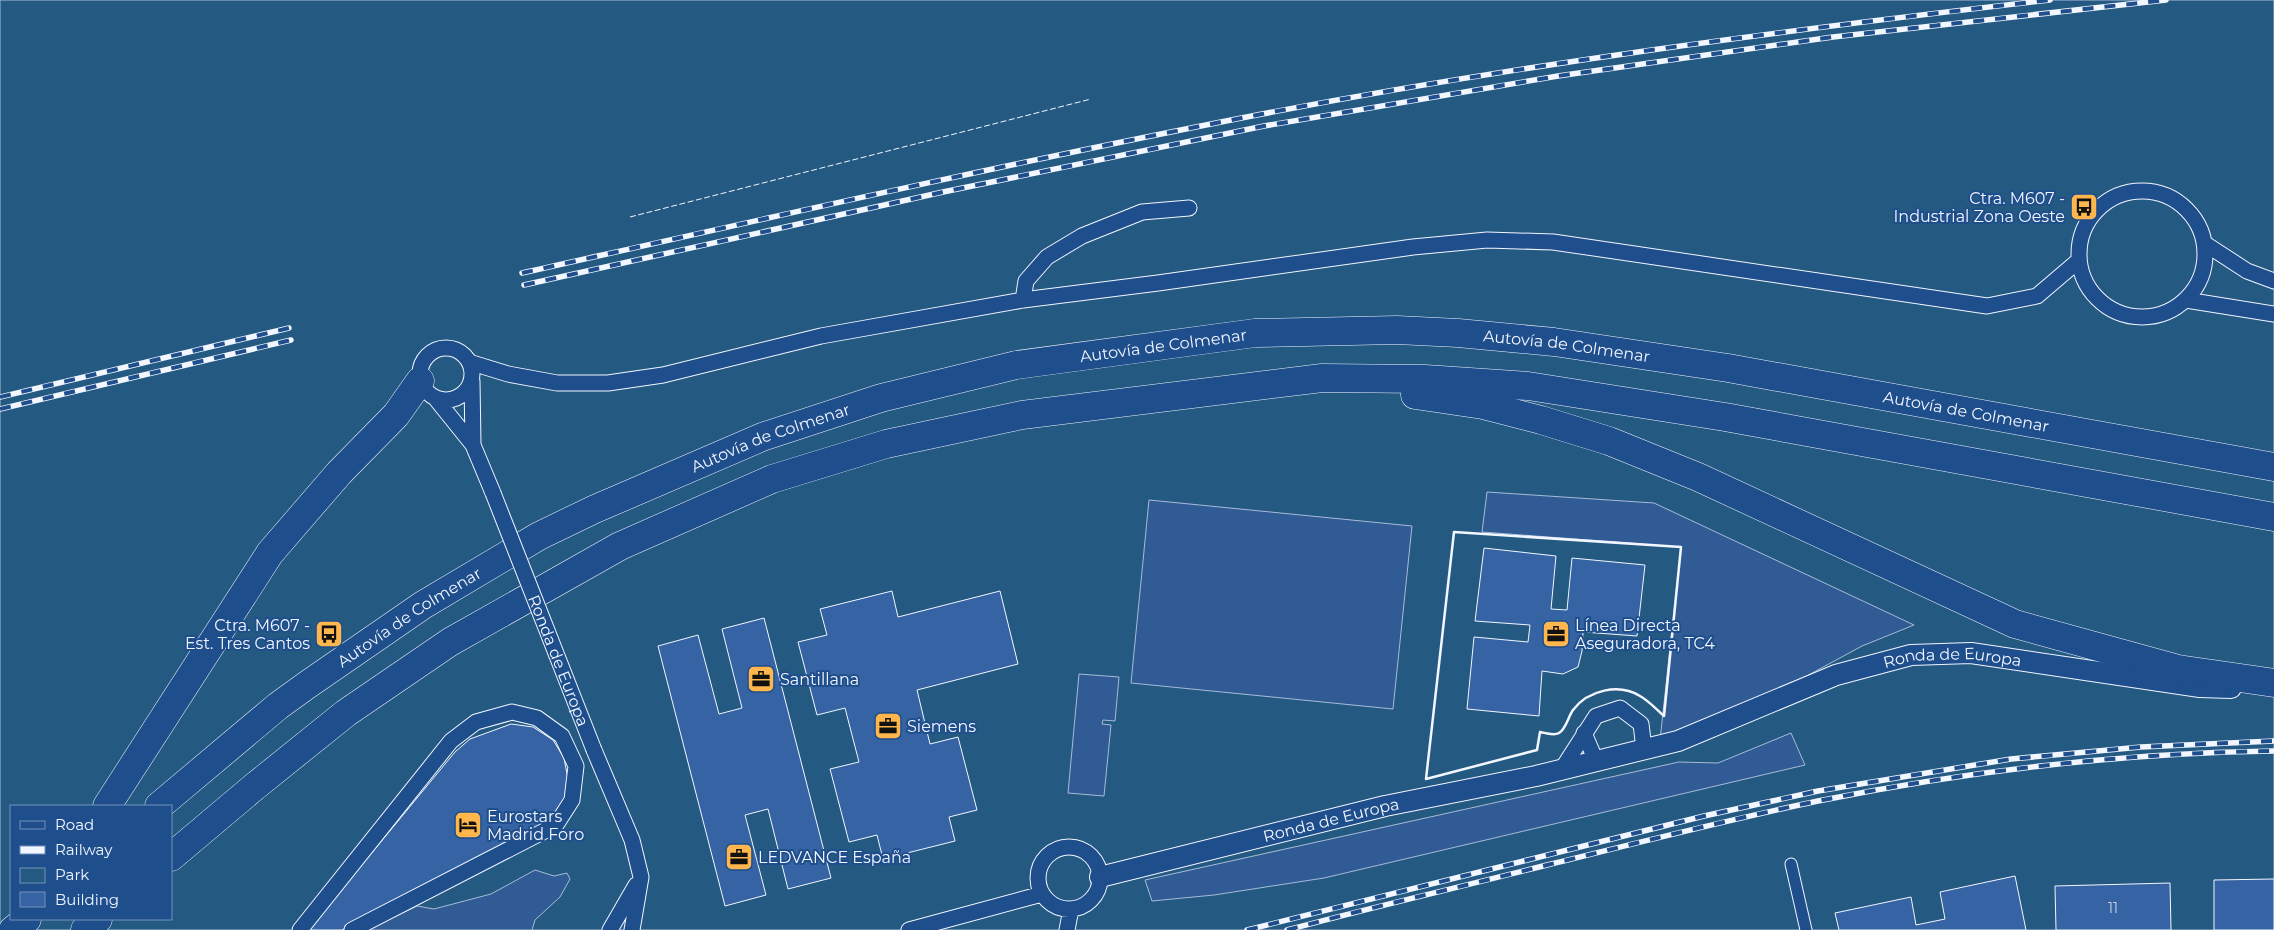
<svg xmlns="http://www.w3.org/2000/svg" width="2274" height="930" font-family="Montserrat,sans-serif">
  <rect width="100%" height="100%" fill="#1f4e8c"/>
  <path fill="#245a82" stroke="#a8bbd7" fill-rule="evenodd" d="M0,0h2274v930h-2274zM11,806h160v113h-160z"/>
  <path fill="#305b95" stroke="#a8bbd7" d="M1487,492l167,11 260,122 -52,21 -72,39 -130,55 21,-193 -199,-15z
    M1149,500l263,26 -19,183 -262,-26z
    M1079,674l40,3 -4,44 -12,-1 -1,4 9,1 -7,71 -36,-3z
    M1791,733l14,32 -481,113 -110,17 -62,6 -7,-21 534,-118 39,1z
    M535,870l19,6 13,-3 3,6 -10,18 -25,23 -3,10h-166l51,-24 17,3 57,-15z"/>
  <path fill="#3563a3" stroke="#f2f6ff" d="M1484,548l72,8 -5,53 16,1 5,-52 73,7 -8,71 -54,-4 -1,19 -4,16 -15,7 -21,-3 -3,45 -72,-7 7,-72 54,5 2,-17 -55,-4z
    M892,591l6,26 102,-26 18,73 -101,26 13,54 28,-7 19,73 -28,7 6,24 -72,18 -6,-24 -28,7 -19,-73 29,-7 -14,-54 -28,7 -19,-73 29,-7 -7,-26z
    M764,618l67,260 -43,11 -20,-80 -23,6 21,80 -41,11 -67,-260 40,-11 21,79 23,-6 -20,-79z
    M511,724l22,3 20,13 11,18 4,21 -4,23 -10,16 -212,112h-34l147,-178 15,-13z
    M2015,876l11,54h-187l-4,-17 76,-16 5,28 29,-6 -5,-27z
    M2274,879v51h-60v-50z
    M2170,883l1,47h-115l-1,-44z"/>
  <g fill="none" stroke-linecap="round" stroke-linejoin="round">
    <g stroke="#f2f6ff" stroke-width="13">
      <path id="pedestrian" d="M1791,864l15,66"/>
    </g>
    <g stroke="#f2f6ff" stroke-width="17">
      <path id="minor" d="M2079 254a63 63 0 1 1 126 0a63 63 0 1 1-126 0Z
        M2204,243l43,28 27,10
        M1023,300l3,-19 21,-24 35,-21 60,-24 47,-4
        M2186,300l88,14
        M420 374a26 26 0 1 1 52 0a26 26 0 1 1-52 0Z
        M469,362l39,12 49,9h51l55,-8 158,-39 202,-36 135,-17 255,-36 74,-7 66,2 434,64 50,-10 41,-35
        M472,381l1,64
        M436,399l37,46 20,48
        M1584,733l12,28
        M594,750l38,90 9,37 -9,53
        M1562,769l34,-53 24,-8 21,16 3,25
        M1038 878a31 31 0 1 1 62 0a31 31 0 1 1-62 0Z
        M300,930l151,-189 25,-19 36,-10 25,6 25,18 14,30 -4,34 -16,25 -204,105
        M610,930l26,-45
        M909,930l133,-36
        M1067,930l4,-21"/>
    </g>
    <g stroke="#f2f6ff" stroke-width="22">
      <g id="tertiary">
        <path id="s1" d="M1100,877l285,-71 151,-30 142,-35 158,-66 75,-20 60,-2 229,34 31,1"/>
      </g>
    </g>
    <g stroke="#f2f6ff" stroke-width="29">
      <g id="motorway">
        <path d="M1415,395l68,10 58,15 68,21 89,36 317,147 163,45 96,14"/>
        <path d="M107,806l163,-253 69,-80 57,-58 24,-34"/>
        <path id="s2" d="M159,806l119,-100 29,-21 116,-80 116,-69 56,-27 167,-72 119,-39 135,-33 239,-32 142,-3 61,3 96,9 174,26 546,99"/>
        <path d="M171,857l83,-70 92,-74 104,-71 170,-96 152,-67 114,-35 136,-29 300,-37 103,1 103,7 197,31 549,100"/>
        <path d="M13,930l14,-11"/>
        <path d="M85,930l13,-11"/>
      </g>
    </g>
    <use href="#pedestrian" stroke="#1f4e8c" stroke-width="11"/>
    <use href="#minor" stroke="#1f4e8c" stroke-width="15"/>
    <use href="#tertiary" stroke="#1f4e8c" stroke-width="20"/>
    <use href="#motorway" stroke="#1f4e8c" stroke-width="28"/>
    <g stroke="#f2f6ff" stroke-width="5.5">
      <path id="rail" d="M522,273c246,-55 492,-111 740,-159 261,-50 525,-84 788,-114
        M524,285l419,-93 321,-66 294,-50 275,-39 333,-37
        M0,397l289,-69
        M0,409l291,-69
        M1247,930l457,-114 114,-25 193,-32 130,-12 133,-6
        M1287,930c86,-23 173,-43 260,-65 90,-22 180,-45 271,-64 150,-30 303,-48 456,-50"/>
    </g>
    <use href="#rail" stroke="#1f4e8c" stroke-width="4" stroke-dasharray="11" stroke-linecap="butt"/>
    <g stroke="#f2f6ff" stroke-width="17" stroke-linecap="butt">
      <g id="minor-bridge">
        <path id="s3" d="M493,493l101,257"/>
      </g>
    </g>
    <use href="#minor-bridge" stroke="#1f4e8c" stroke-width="15"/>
    <path stroke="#f2f6ff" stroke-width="1" stroke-dasharray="6 2.5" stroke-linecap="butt" d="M630,217l461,-118"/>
    <path stroke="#f2f6ff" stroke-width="2.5" d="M1454,532l227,15 -17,169c-8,-7 -15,-15 -24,-20 -21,-13 -52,-6 -67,14 -5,7 -7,19 -14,23 -5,3 -14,0 -19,-1l-3,18 -111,29z"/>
  </g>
  <defs>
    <g id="bus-square" transform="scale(1.4375)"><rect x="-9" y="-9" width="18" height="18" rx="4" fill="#ffb74d" stroke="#1f4e8c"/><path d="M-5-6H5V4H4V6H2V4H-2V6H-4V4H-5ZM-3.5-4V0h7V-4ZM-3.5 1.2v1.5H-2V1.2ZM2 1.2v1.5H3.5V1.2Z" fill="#111"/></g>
    <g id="office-square" transform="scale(1.4375)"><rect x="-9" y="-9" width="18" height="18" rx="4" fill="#ffb74d" stroke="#1f4e8c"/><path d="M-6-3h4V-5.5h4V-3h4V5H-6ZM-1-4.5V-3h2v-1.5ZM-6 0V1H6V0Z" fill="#111"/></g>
    <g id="hotel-square" transform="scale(1.4375)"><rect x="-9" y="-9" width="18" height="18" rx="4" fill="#ffb74d" stroke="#1f4e8c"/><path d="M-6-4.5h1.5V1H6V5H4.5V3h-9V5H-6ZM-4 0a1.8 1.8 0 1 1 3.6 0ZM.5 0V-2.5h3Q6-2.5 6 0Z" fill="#111"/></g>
  </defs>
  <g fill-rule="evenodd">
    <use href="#bus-square" x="2084" y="207"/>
    <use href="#bus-square" x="329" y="634"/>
    <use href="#office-square" x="1556" y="634"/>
    <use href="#office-square" x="761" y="679"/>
    <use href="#office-square" x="888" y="726"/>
    <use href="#hotel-square" x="468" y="825"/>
    <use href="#office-square" x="739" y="857"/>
  </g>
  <g text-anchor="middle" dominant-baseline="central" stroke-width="4" stroke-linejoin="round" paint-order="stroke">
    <g font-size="14" fill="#c3d1e8">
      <text x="2113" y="908">11</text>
    </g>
    <g font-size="16" fill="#f2f6ff" stroke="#1f4e8c" text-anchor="start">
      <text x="2065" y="198" text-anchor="end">Ctra. M607 -<tspan x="2065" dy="18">Industrial Zona Oeste</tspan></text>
      <text x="310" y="625" text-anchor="end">Ctra. M607 -<tspan x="310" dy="18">Est. Tres Cantos</tspan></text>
      <text x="1575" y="625">Línea Directa<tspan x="1575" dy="18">Aseguradora, TC4</tspan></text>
      <text x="780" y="679">Santillana</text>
      <text x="907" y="726">Siemens</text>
      <text x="487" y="816">Eurostars<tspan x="487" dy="18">Madrid Foro</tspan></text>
      <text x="758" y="857">LEDVANCE España</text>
    </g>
    <g font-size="16" fill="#f2f6ff" stroke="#1f4e8c">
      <text stroke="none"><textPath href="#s2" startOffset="1124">Autovía de Colmenar</textPath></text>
      <text stroke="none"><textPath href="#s2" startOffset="1529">Autovía de Colmenar</textPath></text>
      <text stroke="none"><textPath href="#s2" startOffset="1934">Autovía de Colmenar</textPath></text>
      <text stroke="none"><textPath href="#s2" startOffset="719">Autovía de Colmenar</textPath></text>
      <text stroke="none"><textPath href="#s2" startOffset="314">Autovía de Colmenar</textPath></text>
      <text stroke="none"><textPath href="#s3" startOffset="180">Ronda de Europa</textPath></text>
      <text stroke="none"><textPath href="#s1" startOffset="884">Ronda de Europa</textPath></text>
      <text stroke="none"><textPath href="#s1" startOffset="238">Ronda de Europa</textPath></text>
    </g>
  </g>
  <rect x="10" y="805" width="162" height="115" fill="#1f4e8c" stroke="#7391ba"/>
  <rect x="20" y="821" width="25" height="8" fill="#1f4e8c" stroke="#7391ba"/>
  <text x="55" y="830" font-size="15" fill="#f2f6ff">Road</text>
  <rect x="20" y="846" width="25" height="8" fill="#f2f6ff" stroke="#7391ba"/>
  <text x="55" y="855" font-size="15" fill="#f2f6ff">Railway</text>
  <rect x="20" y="868" width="25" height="15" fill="#245a82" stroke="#7391ba"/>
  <text x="55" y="880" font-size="15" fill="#f2f6ff">Park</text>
  <rect x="20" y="892" width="25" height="15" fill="#3563a3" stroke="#7391ba"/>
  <text x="55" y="905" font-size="15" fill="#f2f6ff">Building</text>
</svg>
